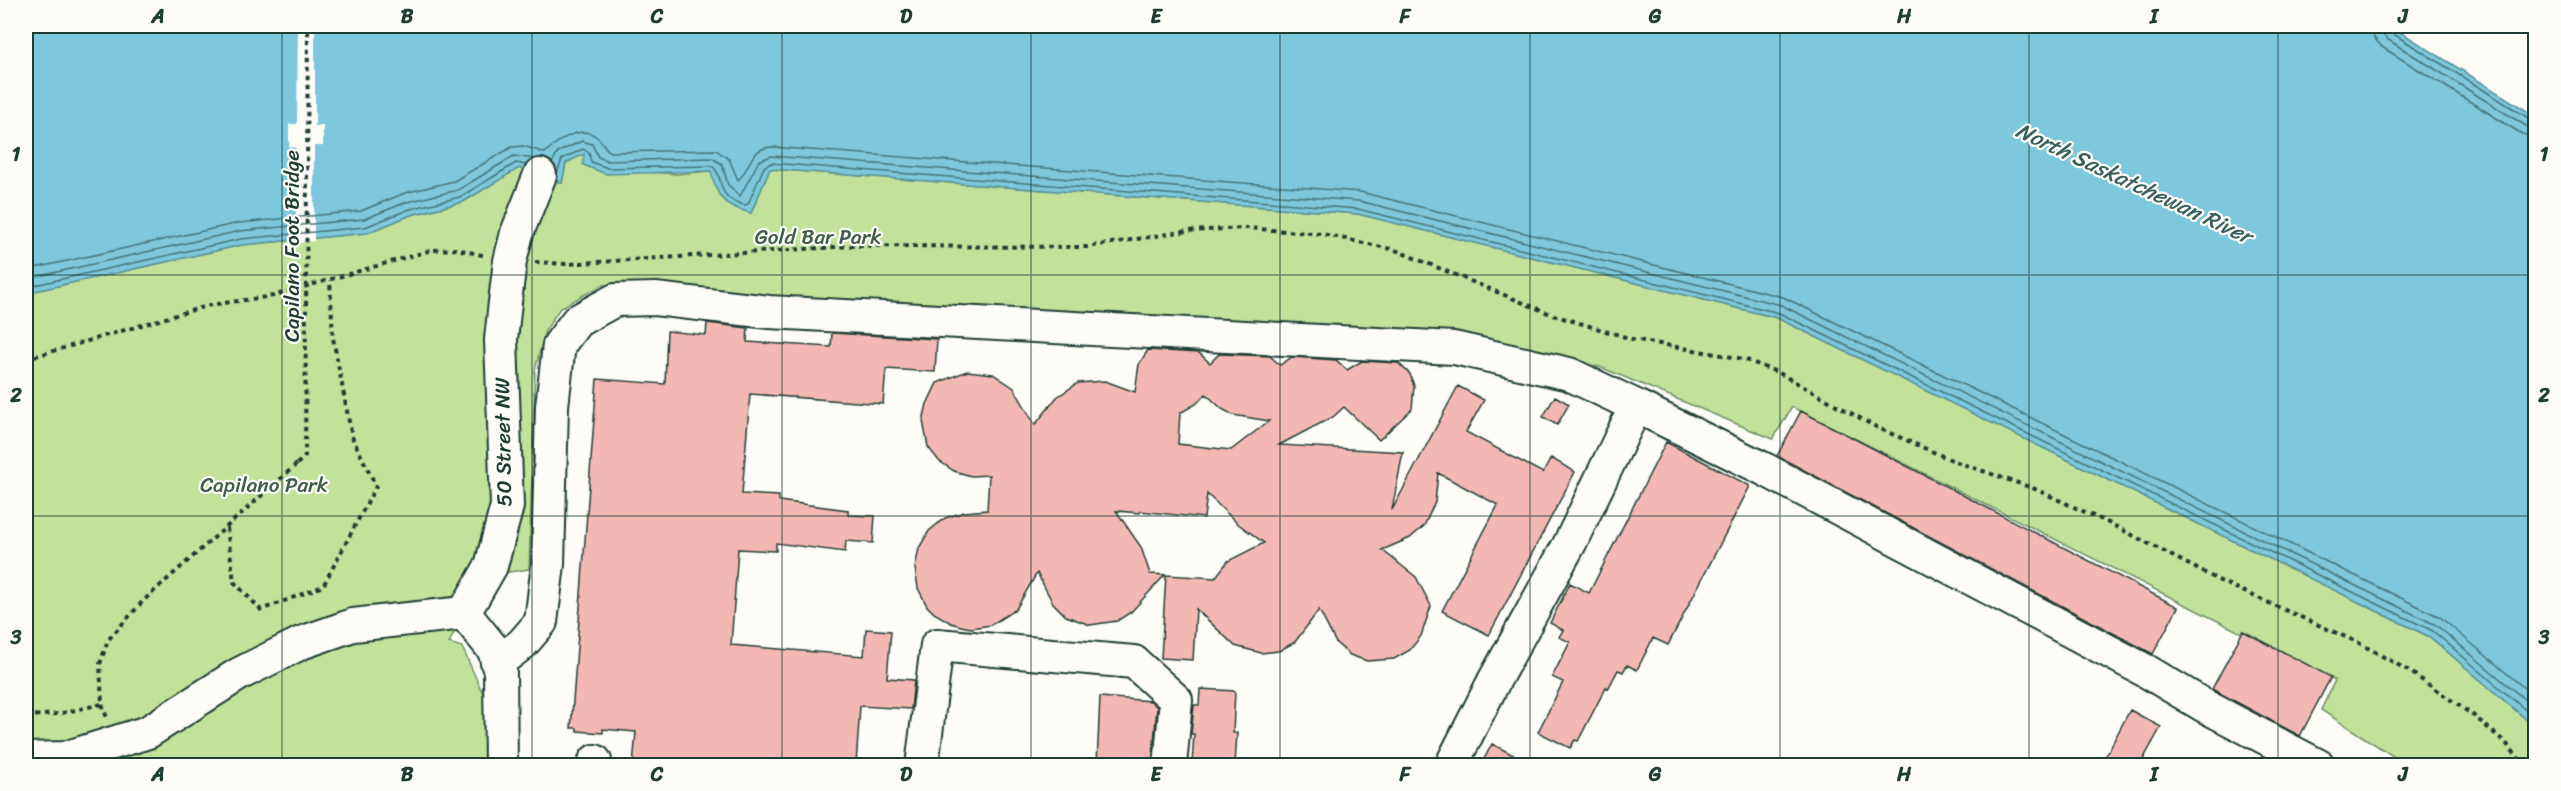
<svg xmlns="http://www.w3.org/2000/svg" width="2561" height="791" font-family="Sriracha,sans-serif">
  <rect width="100%" height="100%" fill="#fdfcf7"/>
  <filter id="ink" filterUnits="userSpaceOnUse"><feTurbulence type="fractalNoise" baseFrequency=".0167" numOctaves="2"/><feDisplacementMap in="SourceGraphic" scale="12" xChannelSelector="R" yChannelSelector="G"/><feConvolveMatrix kernelMatrix="1 2 1 2 8 2 1 2 1" color-interpolation-filters="sRGB"/></filter>
  <g filter="url(#ink)">
    <path fill="#c2e19a" stroke="#708f67" stroke-width="1.5" d="M585,153l61,19 31,2 34,-3 40,42 19,-44 588,45 419,104 653,319 106,90 -1,38h-128l-86,-55 14,-30 -543,-273 -19,32 -173,-72 -149,-29 -715,-42 -1,-4 -88,-7h-45l-42,23 -15,23 -10,39 -6,199 -27,4 -38,40 -15,30 13,4 27,60 -2,58 -461,1v-473l216,-48 125,-12 44,-18 52,-13 56,-34 43,15 4,-20z"/>
    <path fill="#7dc8dd" stroke="#579099" stroke-width="1.5" d="M26,26h2365l144,90v611l-105,-90 -653,-319 -419,-104 -588,-45 -19,44c-27,-7 -34,-14 -40,-42l-105,3 -23,-9 1,-11 -18,9 -4,20 -43,-15 -56,34 -52,13 -44,18 -125,12 -216,48z"/>
    <path fill="#fdfcf7" d="M298,26h17v100h8v20h-9v95l-18,2v-95l-7,-1v-23h8z"/>
    <g fill="none" stroke-linecap="round" stroke-linejoin="round">
      <path stroke="#457578" stroke-width="1.5" d="M2372,26l2,12 8,9 140,87 14,3
        M2381,26l1,8 5,5 139,87 10,2
        M2389,26l3,7 138,86 6,1
        M552,163l6,-11 24,-11 10,3 6,13 10,4 104,-3 10,6 6,21 12,11 19,-35 12,-5 588,45 422,104 655,320 100,84
        M557,174l5,-15 21,-10 6,4 2,9 16,6 105,-2c15,12 0,31 33,39l3,-1 16,-37 7,-4 587,46 421,104 654,318 103,88
        M26,270l213,-47 122,-12 44,-18 49,-12 58,-34 11,-1 22,7c12,-12 35,-29 52,-16 6,4 7,11 13,15l106,-2 13,9 9,21c13,-11 10,-31 33,-33l589,45 423,105 657,320 96,81
        M26,279l214,-48 124,-12 43,-17 51,-12 56,-34 20,3
        M26,287l215,-48 124,-12 45,-18 50,-12 56,-34 11,2"/>
    </g>
    <path fill="#f4b8b4" stroke="#1f3d34" stroke-width="1.5" fill-rule="evenodd" d="M707,323l41,5 -1,14 84,5 1,-14 105,6 -2,33 -49,-3 -3,35 -133,-10 -8,100 37,2v5l69,9v5l27,1 -2,27 -27,-2 -1,11 -69,-9v8l-38,-2 -7,96 133,11 2,-27 25,2 -4,47 27,2 -3,29 -51,-3 -4,59h-223l3,-33 -33,-3v4l-26,-2v-3h-6l26,-349 68,5 2,-53 39,4z
      M1148,350l51,3 11,10 9,-9 51,2 10,9 12,-8 44,3 11,10 15,-9 36,2 12,11 4,12 -2,23 -33,31 -35,-33 -11,10 -54,28 124,7 -11,58 66,-124 26,14 -18,32 77,41 8,-15 24,14 -86,163 -47,-24 56,-106 -60,-32 -3,29 -11,24 -14,12 -28,12 34,27 15,29 -10,30 -11,14 -16,9 -27,2 -17,-6 -14,-12 -17,-33 -24,32 -16,9 -18,2 -26,-7 -39,-37 -3,51 -32,-2 5,-83 49,3 13,-17 36,-18 -27,-20 -30,-29 -3,24 -64,-7v2l-24,-2 25,36 9,27 15,1 -34,37 -14,9 -27,4 -24,-9 -13,-13 -16,-30 -21,36 -25,16 -20,3 -10,-2 -10,-3 -17,-10 -7,-7 -9,-18 -3,-20 4,-20 10,-17 16,-13 19,-6 23,-2 2,-35 -18,1 -17,-5 -15,-10 -11,-14 -5,-26 4,-17 10,-21 30,-12 26,3 21,14 21,37 22,-28 21,-14 27,-2 30,11 4,-28zM1206,394l16,15 11,6 36,6 -38,29 -53,-6 2,-31 16,-9z
      M1555,396l14,8 -12,21 -14,-8z
      M1801,411l377,196 -25,47 -376,-198z
      M1666,442l84,44 -82,159 -15,-7 -16,32 -10,-5 -4,7 -5,-2 -10,19 -2,-2 -28,54 -3,-1 -5,8 -32,-16 25,-50 -11,-5 18,-35 -11,-5 4,-7 -13,-7 20,-40 19,10z
      M2243,631l88,46 -31,59 -88,-47z
      M1200,689l35,2 -2,42h4l-2,32h-43l2,-31h-3l3,-29h5z
      M1100,697l51,4 6,6 -5,58h-55z
      M2130,710l31,17 -21,38h-39z
      M1492,744l41,21h-52z"/>
    <g fill="none" stroke-linecap="round" stroke-linejoin="round">
      <g stroke="#1f3d34" stroke-width="36">
        <path id="minor" d="M1636,406l128,63 384,203 55,33 116,61
          M464,613l27,-47 16,-60 -6,-166 4,-38 5,-41 7,-28 23,-58
          M464,613l30,37 6,22 1,94
          M497,663l25,-19 19,-22 7,-58 4,-158 7,-61 18,-24 38,-21 40,-1 114,13 685,36 115,26 67,32 -66,137 -76,138 -43,85
          M26,759l39,-1 83,-26 91,-58 62,-31 52,-18 111,-12
          M595,766v-5
          M922,766l15,-121 197,17 42,38 -6,66"/>
      </g>
      <path stroke="#1f3d34" stroke-width="4" stroke-dasharray="4.5 4.5" stroke-linecap="butt" d="M535,262l31,2 287,-18 234,1 100,-16 60,-3 76,6 72,16 158,65 79,24 112,20 35,14 97,54 78,34 81,28 78,36 109,57 137,61 50,28 65,45 32,27 19,23
        M26,359l184,-54 63,-9 159,-46 25,-1 29,7
        M227,528l7,54 27,28 62,-24 53,-100 -24,-49 -19,-99 -3,-58
        M102,704l5,14
        M26,716l32,-2 44,-10 -2,-40 8,-24 36,-40 153,-136"/>
      <use href="#minor" stroke="#fdfcf7" stroke-width="32"/>
      <path stroke="#1f3d34" stroke-width="4" stroke-dasharray="4.5 4.5" stroke-linecap="butt" d="M297,464l8,-8 3,-430"/>
    </g>
  </g>
  <path fill="none" stroke="#1f3d34" stroke-width="1.5" stroke-opacity="0.55" d="M282,26v740M532,26v740M782,26v740M1031,26v740M1280,26v740M1530,26v740M1780,26v740M2029,26v740M2278,26v740M26,275h2510M26,516h2510"/>
  <g text-anchor="middle" dominant-baseline="central" stroke-width="4.5" stroke-linejoin="round" paint-order="stroke">
    <g font-size="21" fill="#405e48" stroke="#fdfcf7">
      <text x="818" y="237">Gold Bar Park</text>
      <text x="264" y="485">Capilano Park</text>
    </g>
    <g font-size="21" fill="#1f3d34" stroke="#fdfcf7">
      <text transform="translate(292 246) rotate(-90)">Capilano Foot Bridge</text>
      <text transform="translate(503 442) rotate(-91)">50 Street NW</text>
    </g>
    <g font-size="22" font-style="italic" fill="#36605e" stroke="#fdfcf7">
      <text transform="translate(2134 183) rotate(25)">North Saskatchewan River</text>
    </g>
  </g>
  <rect width="2561" height="791" fill="none" stroke="#fdfcf7" stroke-width="66"/>
  <rect x="33" y="33" width="2495" height="725" fill="none" stroke="#1f3d34" stroke-width="2"/>
  <g font-size="20" text-anchor="middle" font-weight="bold" fill="#1f3d34">
    <text x="158" y="23">A</text>
    <text x="407" y="23">B</text>
    <text x="657" y="23">C</text>
    <text x="906" y="23">D</text>
    <text x="1156" y="23">E</text>
    <text x="1405" y="23">F</text>
    <text x="1655" y="23">G</text>
    <text x="1904" y="23">H</text>
    <text x="2154" y="23">I</text>
    <text x="2403" y="23">J</text>
    <text x="16" y="161">1</text>
    <text x="2544" y="161">1</text>
    <text x="16" y="402">2</text>
    <text x="2544" y="402">2</text>
    <text x="16" y="644">3</text>
    <text x="2544" y="644">3</text>
    <text x="158" y="781">A</text>
    <text x="407" y="781">B</text>
    <text x="657" y="781">C</text>
    <text x="906" y="781">D</text>
    <text x="1156" y="781">E</text>
    <text x="1405" y="781">F</text>
    <text x="1655" y="781">G</text>
    <text x="1904" y="781">H</text>
    <text x="2154" y="781">I</text>
    <text x="2403" y="781">J</text>
  </g>
</svg>
